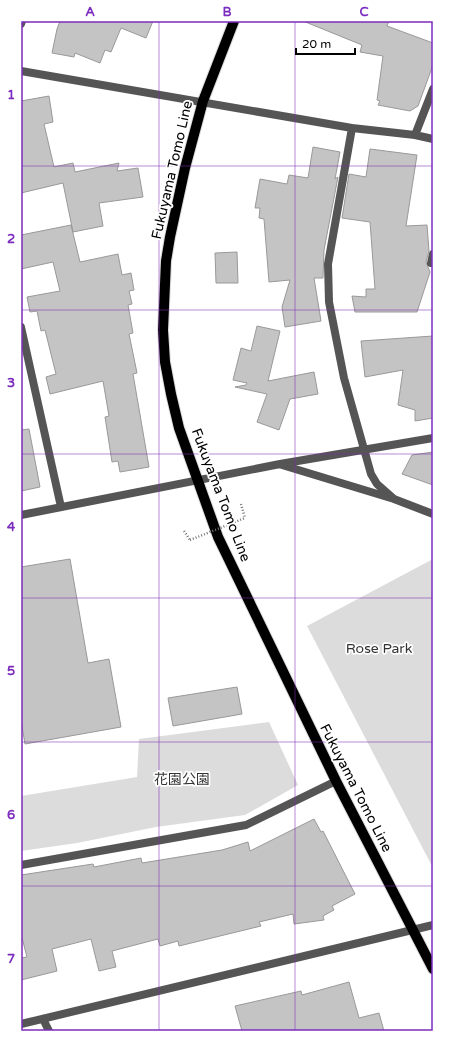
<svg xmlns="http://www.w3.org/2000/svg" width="454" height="1052" font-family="'Varela Round','Noto Sans JP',sans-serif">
  <rect width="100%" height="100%" fill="#fff"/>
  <path fill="#dcdcdc" d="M433,559v309l-126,-242z
    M269,722l29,63 -53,30 -89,12 -79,16 -56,8v-55l116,-19 2,-38z"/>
  <path fill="#c4c4c4" stroke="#999" d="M60,21h93l-7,17 -25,-10 -10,24 -6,-2 -5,13 -25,-10 -1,4 -22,-4 5,-24z
    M303,21h86l-2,5 46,17v22l-15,41 -8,5 -32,-6 2,-4 -3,-1 6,-44 -23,-4 2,-7z
    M49,96l4,26 -9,2 10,43 19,-4 2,9 44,-9 -2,8 21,-3 5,29 -44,6 4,23 -30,6 -10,-49 -42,10v-92z
    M313,147l27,5 -5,27 3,-2 -14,73 -1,28h-9l7,43 -36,6 -3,-20 8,-27 -21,2 -5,-63 -5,-1 1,-10h-5l5,-29 27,5 2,-9 19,3z
    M370,149l47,6 -11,71 21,-1 2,26 -3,11 4,10 -13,40h-62l-3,-16 14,1v-8h9l-5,-67 -28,-4 7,-44 17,3z
    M71,225l9,37 38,-8 4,21 9,-2 3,17 -5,1 3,13 -4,1 5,28 -4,1 8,39 -4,1 16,93 -29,5 -2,-11 -6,1 -7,-45 4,-1 -6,-35 -53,13 -4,-17 10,-3 -11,-44 -4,1 -4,-20 -7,1 -3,-15 33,-6 -7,-29 -32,7v-34z
    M237,252l1,31h-22l-1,-30z
    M257,326l23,5 -12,50 46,-9 4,22 -28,5 -11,31 -22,-8 10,-28 -32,-7 11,-2 1,-2 -14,-3 8,-32 10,3z
    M433,336v82l-18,3v-11l-17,-5 5,-35 -38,7 -4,-36z
    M29,429l11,58 -19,4v-61z
    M433,452v33l-31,-11 10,-19z
    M70,559l18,104 21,-4 12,68 -96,17 -4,-24v-153z
    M237,687l5,27 -69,12 -5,-28z
    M314,819l7,13 2,-1 32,63 -23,12 2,4 -11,6 1,4 -30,4 -1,-10 -34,8 2,4 -82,20 -1,-5 -18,5 -2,-7 -46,12 4,16 -17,4 -8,-32 -39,10 5,22 -36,9v-22l6,-1 -6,-23v-59l72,-11 1,3 47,-9 1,5 80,-13 26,-8 2,9z
    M349,982l10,36 20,-5 5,18h-142l-7,-25 66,-15 1,4z"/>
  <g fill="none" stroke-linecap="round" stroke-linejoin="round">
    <g stroke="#dbdbdb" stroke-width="12">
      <path id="primary" d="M234,21l-31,80 -18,67 -15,69 -4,24 -3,69 2,32 6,32 8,34 39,109 118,244 97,188"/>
    </g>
    <path stroke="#777" stroke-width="2.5" stroke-dasharray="1 2" stroke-linecap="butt" d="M241,504l4,14
      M184,531l6,9"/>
    <path stroke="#555" stroke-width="8" d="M21,24l1,-3
      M21,71l331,57 63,7 18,4
      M352,128l-24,136 1,38 15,76 27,96 6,10 17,15
      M415,135l18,-46
      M433,254l-2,9h2
      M21,327l40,180
      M282,465l112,34 39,15
      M21,515l259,-51 153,-26
      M21,865l225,-40 90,-44
      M43,1019l6,12"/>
    <path stroke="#555" stroke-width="8" d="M21,1024l412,-99"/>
    <use href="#primary" stroke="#000" stroke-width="10"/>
    <path stroke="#777" stroke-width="2.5" stroke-dasharray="1 2" stroke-linecap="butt" d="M190,540l55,-22"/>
  </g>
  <path fill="none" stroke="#7b2cbf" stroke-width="1" stroke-opacity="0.55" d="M159,21v1010M295,21v1010M21,166h412M21,310h412M21,454h412M21,598h412M21,742h412M21,886h412"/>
  <g text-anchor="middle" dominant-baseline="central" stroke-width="3.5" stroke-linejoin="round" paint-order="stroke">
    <g font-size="14" fill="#000" stroke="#fff">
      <text transform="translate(172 170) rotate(-77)">Fukuyama Tomo Line</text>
      <text transform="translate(221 495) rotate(69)">Fukuyama Tomo Line</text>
      <text transform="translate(356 788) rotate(63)">Fukuyama Tomo Line</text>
    </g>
    <g font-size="14" fill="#333" stroke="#fff">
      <text x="379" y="648">Rose Park</text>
      <text x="182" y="779">花園公園</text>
    </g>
  </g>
  <rect width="454" height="1052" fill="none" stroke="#ffffff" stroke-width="44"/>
  <path d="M296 48v6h59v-6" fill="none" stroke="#000000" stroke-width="2"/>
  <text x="302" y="48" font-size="12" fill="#000000" stroke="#ffffff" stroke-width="3" paint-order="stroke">20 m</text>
  <rect x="22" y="22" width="410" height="1008" fill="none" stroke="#7b2cbf" stroke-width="1.5"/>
  <g font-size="13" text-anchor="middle" font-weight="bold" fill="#7b2cbf">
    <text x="90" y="16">A</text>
    <text x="227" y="16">B</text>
    <text x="364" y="16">C</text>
    <text x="11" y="99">1</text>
    <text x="11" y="243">2</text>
    <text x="11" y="387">3</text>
    <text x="11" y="531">4</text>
    <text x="11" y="675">5</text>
    <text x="11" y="819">6</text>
    <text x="11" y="963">7</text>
  </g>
</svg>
